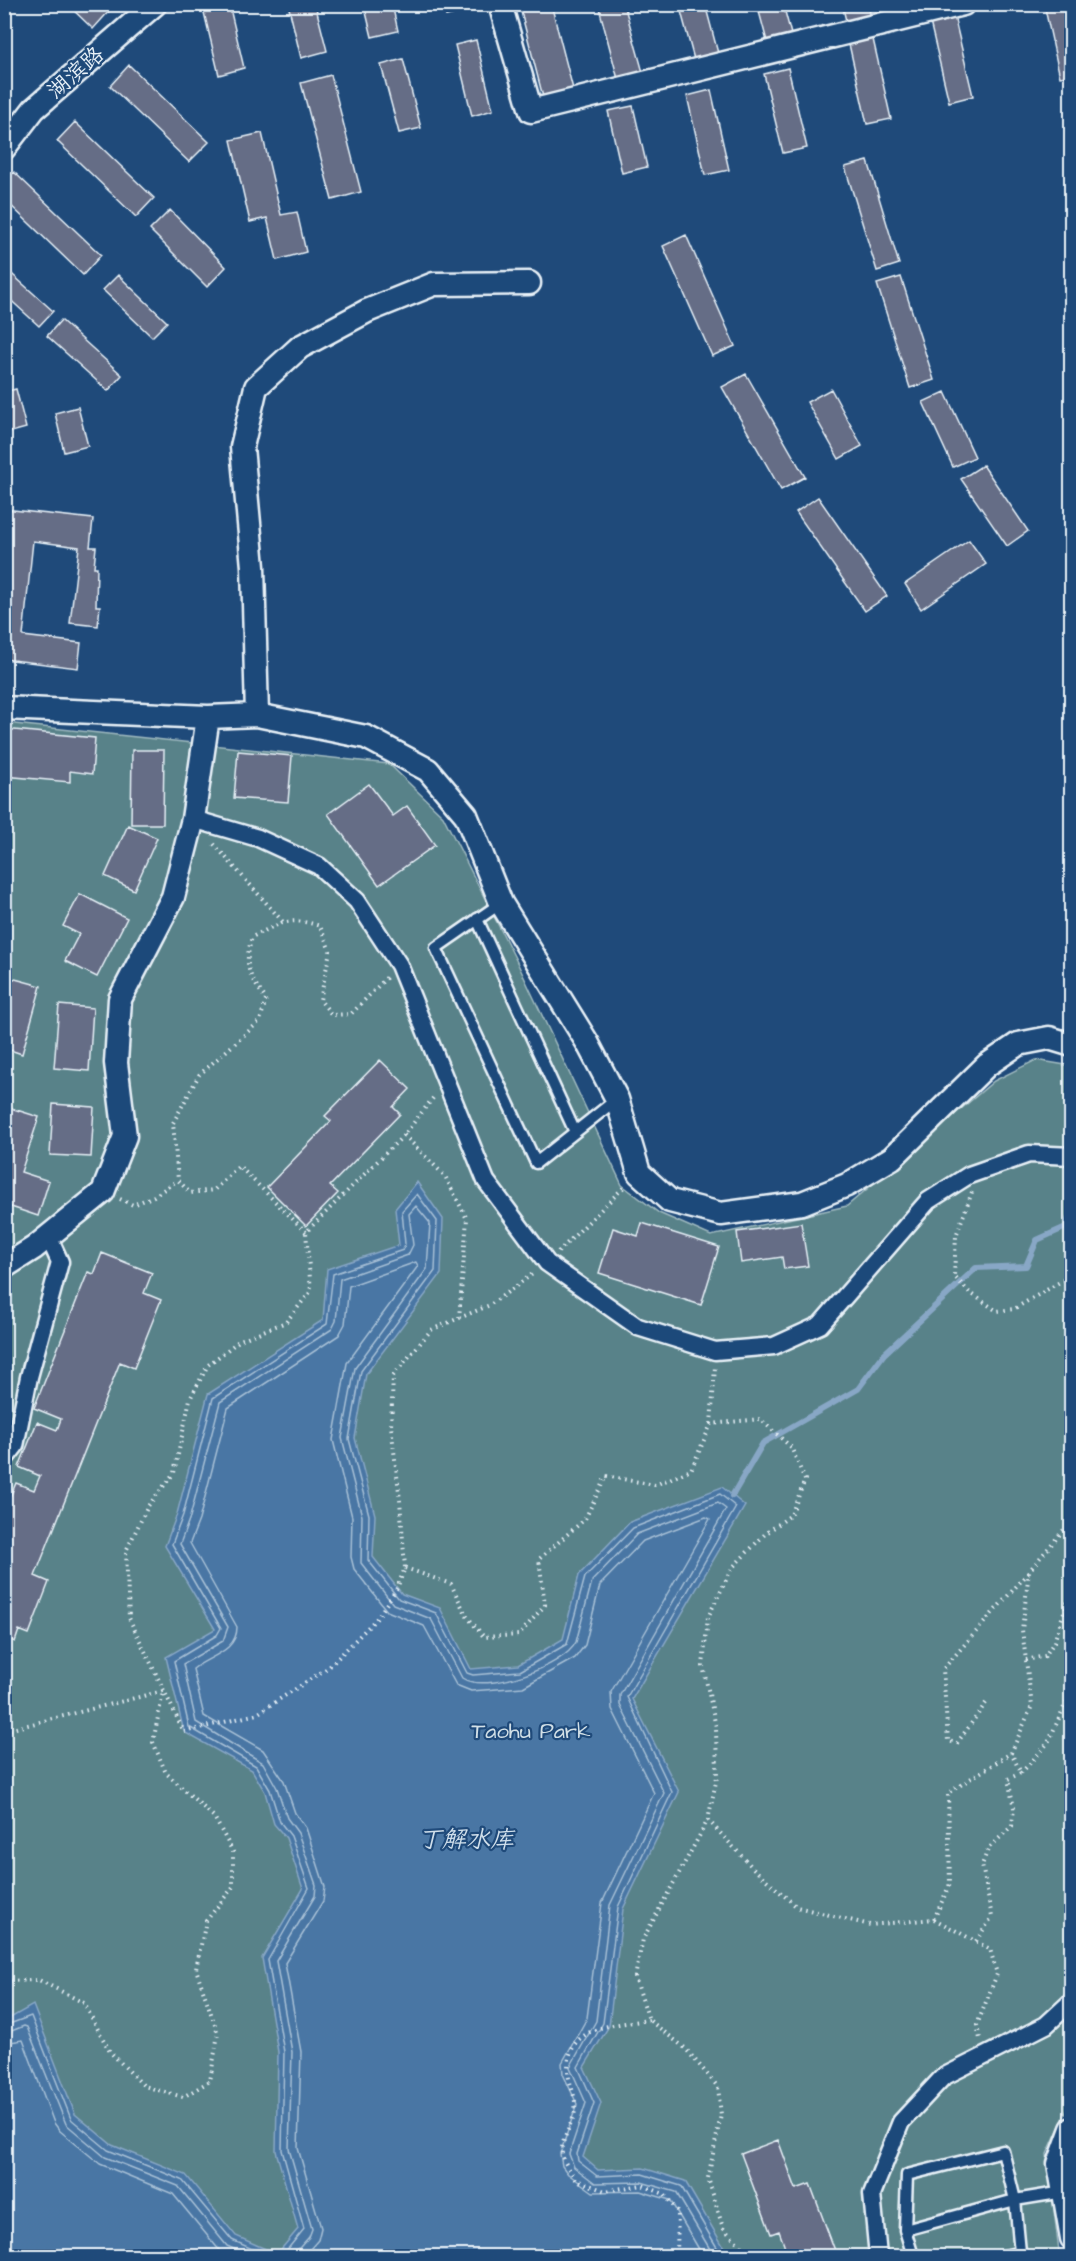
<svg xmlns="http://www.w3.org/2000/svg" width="1076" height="2261" font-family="'Architects Daughter','LXGW WenKai TC',sans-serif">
  <rect width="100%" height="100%" fill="#1f4a7a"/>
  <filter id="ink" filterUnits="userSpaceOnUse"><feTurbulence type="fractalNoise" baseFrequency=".0167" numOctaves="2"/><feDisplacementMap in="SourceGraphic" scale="12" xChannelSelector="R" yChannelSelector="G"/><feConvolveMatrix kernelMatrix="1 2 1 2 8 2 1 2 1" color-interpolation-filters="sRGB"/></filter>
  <g filter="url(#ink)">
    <path fill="#588289" stroke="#a0bac0" stroke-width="1.5" d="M5,723l384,41 54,52 73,144 106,225 37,28 52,23 136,-30 147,-125 42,-21 35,6 1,1033 -25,55 12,97 -2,5h-1052z"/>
    <path fill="#4876a4" stroke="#88a7c6" stroke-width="1.5" d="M417,1182l26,37 -2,55 -75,100 -11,64 20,77 -2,42 29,37 38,14 31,61 47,-4 45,-26 16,-64 51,-53 92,-35 23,19 -113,193 47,93 -56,117 -14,117 -25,41 17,36 -18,54 15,13 45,-2 42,13 44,75h-724v-235l28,-16 42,109 37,31 74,30 50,61 41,18 21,-25 -22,-78 2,-99 -16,-94 41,-69 -17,-51 -12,-14 -9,-32 -13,-22 -68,-38 -18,-75 49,-28 -50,-83 12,-32 31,-120 115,-74 4,-51 72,-24 -4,-36z"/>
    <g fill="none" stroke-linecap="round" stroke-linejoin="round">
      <path stroke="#a8c0d6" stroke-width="1.5" d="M4,2026l27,-10 40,103 37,31 74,30 50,60 36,16
        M4,2034l20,-8 3,1 39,97 39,33 73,29 49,60 23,10
        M4,2043l19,-3 31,83 6,8 40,33 73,30 47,57 7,5
        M282,2256l22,-27 -22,-79 2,-98 -16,-92 41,-72 -18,-52 -11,-14 -10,-32 -14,-24 -67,-39 -15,-66 43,-26 4,-7 -49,-84 11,-29 30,-117 114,-74 6,-50 70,-24 2,-6 -3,-33 15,-17 20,27 -2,50 -74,100 -12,68 20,76 -1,45 31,39 37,14 31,60 6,2 47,-4 47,-27 18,-67 48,-49 87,-34 16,13 -109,190 45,95 -54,115 -15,116 -25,44 16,36 -17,51 1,7 19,15 45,-2 39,12 41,70
        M292,2256l17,-19 3,-8 -23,-80 3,-97 -16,-91 39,-65 1,-11 -18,-52 -11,-15 -10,-30 -14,-25 -67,-41 -13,-58 40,-23 5,-14 -48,-83 10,-27 30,-115 112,-73 4,-8 4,-42 68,-24 5,-10 -4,-31 7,-8 14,17 -3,46 -72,99 -13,70 20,78 -1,47 32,41 38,15 31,59c23,16 102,-11 114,-36l16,-61 45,-47 81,-31 8,6 -106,186v10l44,88 -54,112 -14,116 -26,46 16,36 -17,51 5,13 21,16 46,-1 35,10 38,64
        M304,2256l14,-16 3,-12 -23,-80 3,-96 -16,-89 38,-62 2,-14 -19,-59 -11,-15 -11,-32 -21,-31 -59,-34 -11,-47c16,-13 44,-17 44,-42l-47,-84 9,-23 29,-112 111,-73 6,-11 4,-38 67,-24 2,4 -71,97 -14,77 19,77 -1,40 3,12 33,42 37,15 32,59 15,6 52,-4 52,-29 10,-13 15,-60 43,-44 63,-24 4,2 -99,173 1,17 42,84 -52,110 -15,115 -25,45 1,11 14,30 -17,50 2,12 6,8 25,18 47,-1 30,9 33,56"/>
      <path stroke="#88a7c6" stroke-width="6" d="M732,1496l31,-53 95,-54 26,-35 92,-86 50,-2 11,-26 29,-13 6,-19"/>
    </g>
    <path fill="#656d86" stroke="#e8f1f8" stroke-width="1.5" d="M67,4h39l5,5 -18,20z
      M202,4h27l15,64 -25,7z
      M288,4h27l12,47 -26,7z
      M364,4h28l6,27 -26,6z
      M443,4h27l2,6 -26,6z
      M519,4h32l23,89 -30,8z
      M598,4h26l20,72 -25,7z
      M679,4h26l14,53 -24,6z
      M757,4h26l9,34 -24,7z
      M842,4h26l3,14 -24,7z
      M1044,4h28v71l-12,2z
      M954,16l19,80 -24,6 -19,-80z
      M873,39l18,80 -24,5 -18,-80z
      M476,40l17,70 -21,6 -17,-71z
      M403,59l18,69 -22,5 -18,-68z
      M129,65l80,77 -20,20 -79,-76z
      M788,68l19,80 -24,5 -19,-79z
      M331,75l30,117 -29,8 -31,-117z
      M711,90l18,80 -24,5 -18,-79z
      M633,106l14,61 -25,6 -14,-62z
      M75,122l79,76 -18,19 -79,-76z
      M262,133l19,82 16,-3 9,40 -29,8 -10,-42 -17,4 -19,-82z
      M868,161l31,103 -22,7 -32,-104z
      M14,172l87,83 -18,20 -79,-76v-17z
      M170,210l56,57 -19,20 -57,-57z
      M686,235l49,111 -23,10 -49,-110z
      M4,267l49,44 -14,15 -35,-32z
      M118,275l49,47 -15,15 -49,-47z
      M901,277l33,103 -24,8 -33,-104z
      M61,320l61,55 -14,16 -61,-55z
      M746,374l59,103 -24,13 -59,-103z
      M16,389l10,39 -22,6v-42z
      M831,389l31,57 -23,13 -32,-57z
      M945,392l30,65 -22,10 -30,-65z
      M78,407l10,39 -24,6 -9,-39z
      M983,465l45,66 -21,15 -46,-67z
      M818,497l69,99 -22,15 -69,-99z
      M4,509l89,10 -3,28h6l-2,20h3l-1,39h4l-2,20 -28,-3 9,-76 -46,-6 -10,95 58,7 -3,25 -74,-9z
      M969,540l17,24 -65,45 -16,-25z
      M4,729l91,9 -3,36 -22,-3v11l-66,-6z
      M132,750h32l-1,74h-32z
      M238,751l54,5 -4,46 -54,-4z
      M369,784l24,32 14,-10 28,39 -56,40 -51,-71z
      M128,825l29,13 -23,52 -29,-14z
      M80,894l47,24 -30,59 -32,-16 14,-27 -16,-8z
      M4,976l37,10 -19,68 -18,-6z
      M59,1005l34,3 -4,63 -35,-3z
      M380,1060l30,29 -17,18 7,7 -70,72 8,7 -32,33 -39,-39 64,-66 -6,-5z
      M53,1104l41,3 -3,50 -41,-2z
      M4,1106l35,11 -18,55 28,9 -11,35 -30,-10 -4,9z
      M642,1223l77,24 -18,58 -102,-32 14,-45 25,8z
      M801,1223l7,43 -24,3 -2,-12 -41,6 -4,-31z
      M102,1253l50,20 -8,20 17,7 -27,68 -14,-6 -85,214 14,6 -20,52 -10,-4 -4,12 -11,-5v-126l12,-28 18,7 6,-14 -21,-9 18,-45 20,8 4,-11 -27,-11 54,-136 6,2z
      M778,2140l18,49 14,-5 27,72h-49l-9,-25 -8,3 -30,-80z"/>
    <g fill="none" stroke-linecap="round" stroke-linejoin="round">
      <g stroke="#e8f1f8" stroke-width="15">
        <path id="service" d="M501,903l-65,45 100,215 81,-64
          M477,919l98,213
          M905,2230l110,-30 49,-8
          M913,2256l-8,-26 2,-55 96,-24 12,49 5,52 -15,4"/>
      </g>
      <g stroke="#e8f1f8" stroke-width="21">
        <path id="pedestrian" d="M193,819l65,19 61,28 38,35 42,64 87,216 61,82 91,64 77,24 59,-5 46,-21 108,-124 41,-26 60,-21 43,2
          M4,1460l11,-14 14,-69 31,-115 -12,-26
          M878,2256l-6,-62 29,-72 42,-45 103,-52 26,-24"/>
      </g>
      <g stroke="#e8f1f8" stroke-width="27">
        <path id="minor" d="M500,4l31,107 432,-107
          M4,148l30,-39 121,-105
          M4,708l204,9 49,-2 109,22 62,33 38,45 35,88 86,139 30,57 22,74 31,28 51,13 81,-11 45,-18 45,-27 95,-93 31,-21 31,-6 23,7
          M257,715l-4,-148 -11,-120 14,-60 44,-40 67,-36 67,-27 95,-1
          M4,1267l30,-19 69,-56 22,-56 -9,-73 4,-64 53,-102 20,-78 15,-102
          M1072,2129l-13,35 13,74"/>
      </g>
      <path stroke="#e8f1f8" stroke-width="4" stroke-dasharray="1.5 4.5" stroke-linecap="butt" d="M214,844l69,78
        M433,1098l-29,37 -98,97 5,59 -25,31 -46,18 -32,25 -18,34 -16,74 -26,33 -22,45 3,67 55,114 73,-18 72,-47 48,-49 20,-30 8,-20 -5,-68 -9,-74 2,-50 38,-46 59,-25 44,-32
        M404,1135l41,41 22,43 -8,99
        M972,1192l-16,44 -2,40 15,16 28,19 17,-2 58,-34
        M120,1199l13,6 21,-9 24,-16
        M306,1232l-67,-66 -25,24 -24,3 -12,-13 -5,-57 26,-48 61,-54 6,-22c-17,-23 -23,-32 -14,-62 28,-14 37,-21 68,-11l10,25 -10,49 12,15 19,-1 36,-37
        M558,1252l67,-66
        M711,1424l4,-57
        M405,1568l46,16 15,31 18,22 35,-2 26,-30 -6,-46 46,-40 21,-43 49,9 36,-15 20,-46 49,-5 31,28 14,33 -14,35 -26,19 -33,34 -24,49 -5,49 13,61 1,50 -9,43 -65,119 -8,38 14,43 36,28 33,39 3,28 -13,63 15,50 28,28
        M1065,1609l7,-18
        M1026,1660l19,-4 9,-14 11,-33 7,8
        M986,1703l-29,40 -9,-2 -5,-72 86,-97
        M4,1731l159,-40
        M1021,1773l27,-30 24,-54
        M708,1820l46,49 43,38 73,18 64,-6 56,30 7,25 -20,51 3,14
        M934,1919l16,-35 -2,-91 63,-40 21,-47 -10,-76 7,-59 43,-51
        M976,1941l16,-24 -10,-52 6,-16 24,-23 2,-18 -6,-29 13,-6 -10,-20
        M4,1981l35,-1 45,23 26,49 34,34 39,11 27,-16 8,-47 -22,-65 10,-48 27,-34v-35l-19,-35 -48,-44 -13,-31 10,-50
        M649,2020c-33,5 -82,4 -81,50 0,13 9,26 7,41 -3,15 -15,29 -13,44 2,8 10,18 14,25l29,11 37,-6 22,9 14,18 -1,44"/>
      <use href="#service" stroke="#1f4a7a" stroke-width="10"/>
      <use href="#pedestrian" stroke="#1f4a7a" stroke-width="16"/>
      <use href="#minor" stroke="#1f4a7a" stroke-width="22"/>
    </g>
  </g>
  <g text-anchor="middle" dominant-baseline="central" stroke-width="4.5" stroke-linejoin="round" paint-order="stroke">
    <g font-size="22" fill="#e8f1f8" stroke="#1f4a7a">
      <text transform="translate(76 73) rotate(-41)">湖滨路</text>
    </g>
    <g font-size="22" fill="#d2e0e7" stroke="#1f4a7a">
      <text x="531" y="1731">Taohu Park</text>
    </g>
    <g font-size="24" font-style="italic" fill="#d0dfeb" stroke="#1f4a7a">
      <text x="466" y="1840">丁解水库</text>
    </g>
  </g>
  <rect width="1076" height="2261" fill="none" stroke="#1f4a7a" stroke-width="24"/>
  <rect x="12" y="12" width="1052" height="2237" fill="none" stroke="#e8f1f8" stroke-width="2" filter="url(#ink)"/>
</svg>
